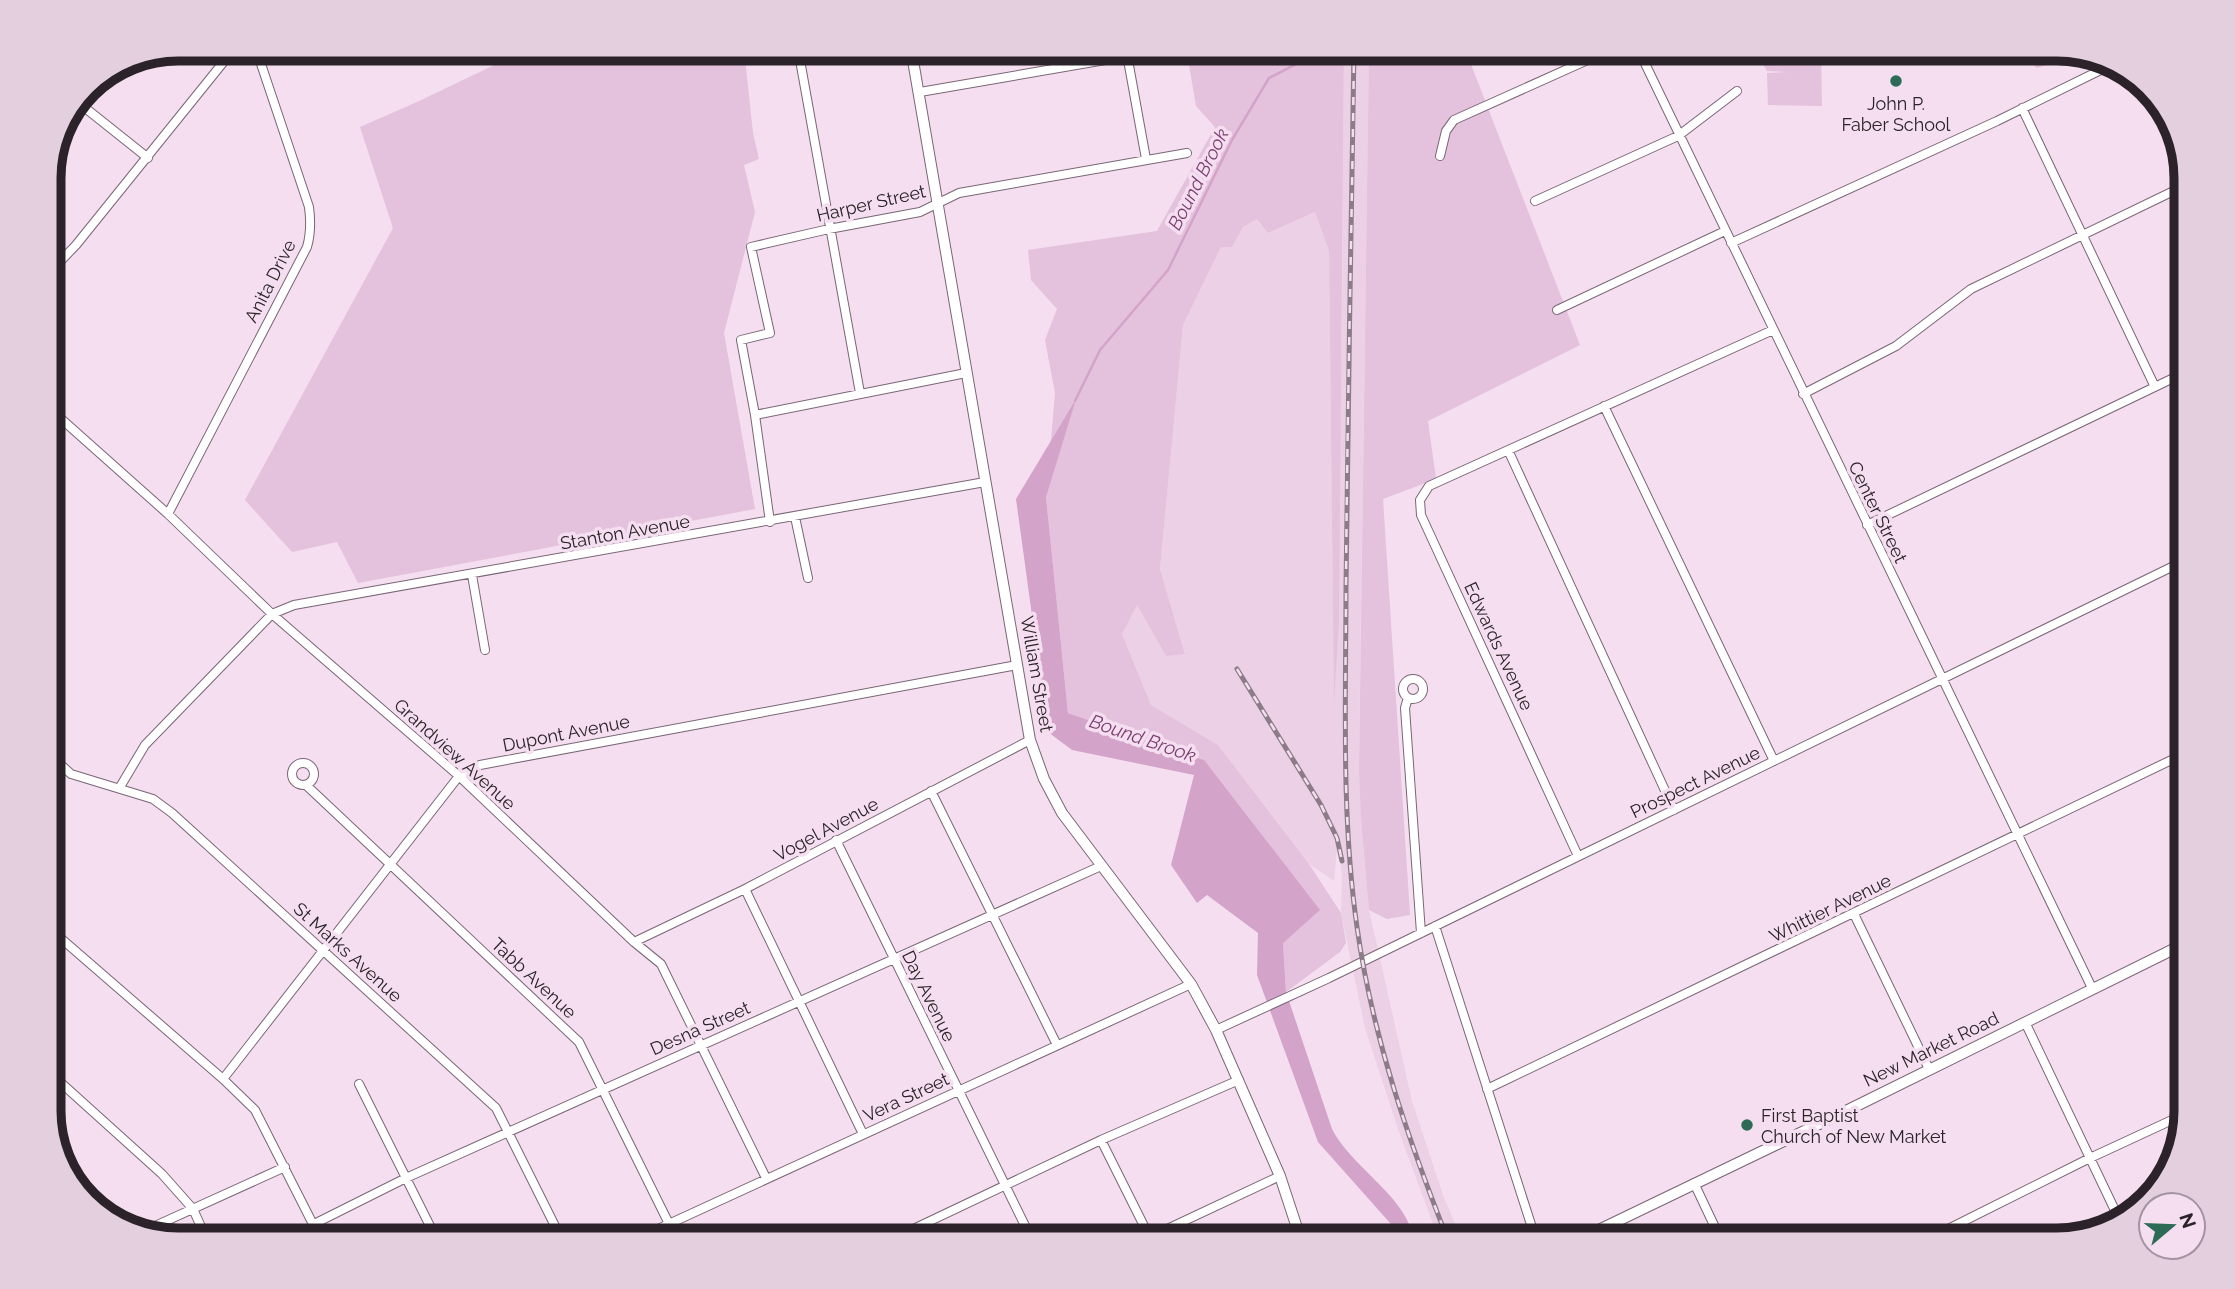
<svg xmlns="http://www.w3.org/2000/svg" width="2235" height="1289" font-family="Raleway,sans-serif">
  <rect width="100%" height="100%" fill="#f4deef"/>
  <path fill="#ecd0e6" d="M1344,49h25l-10,699 2,72 8,90 43,191 31,94 19,45h-23l-40,-108 -34,-104 -24,-115 1,-37 -4,-39 -4,44 -25,-17 -91,-119 -67,-40 -29,-71 15,-29 29,51 19,-3 -25,-84 23,-244 38,-78h11l11,-20 14,-8 11,14 47,-21 14,39 5,438 8,-365z"/>
  <path fill="#e4c1dc" d="M528,49h216l9,84 6,26 -15,6 11,47 -31,121 31,176 -397,74 -21,-41 -45,10 -47,-52 148,-272 -33,-101 57,-25z
    M1237,49h107l-5,570 -5,84 -5,-452 -14,-39 -47,21 -11,-14 -14,8 -11,20h-11l-38,78 -23,244 25,85 -19,2 -29,-51 -15,29 29,71 67,40 91,119 32,49 5,30 -6,9 -54,40 -3,-49 -79,-183 -136,-47 -22,-216 9,-104 -10,-53 12,-31 -26,-29 -3,-30 129,-19 58,-104 -19,-21 -8,-47z
    M1369,49h96l115,296 -152,76 8,58 -53,20 27,416 -23,4 -18,-9 -8,-90 -2,-51z
    M1755,49h66l1,57 -54,-1 -1,-32 21,-1 -21,-1z
    M2020,49h37l22,6 -42,13 -17,-14z"/>
  <path fill="#d4a3ca" d="M1076,399l-30,98 22,216 136,47 116,150 -37,33 3,49 46,137c19,38 79,71 81,111h-16l1,-8 -80,-90 -61,-167 1,-42 -51,-38 -10,8 -26,-38 23,-90 -122,-25 -24,-18 -32,-233z"/>
  <g fill="none" stroke-linecap="round" stroke-linejoin="round">
    <path stroke="#d4a3ca" stroke-width="2.5" d="M1075,401l25,-51 68,-80 64,-130 37,-62 39,-20 4,-9"/>
    <g stroke="#796675" stroke-width="10">
      <path id="street" d="M798,49l62,344
        M1126,49l20,110
        M1638,49l454,939
        M920,92l249,-43
        M79,103l69,55
        M2022,108l133,279
        M1440,156l6,-25 8,-11 158,-71
        M1535,201l143,-65 59,-45
        M1731,243l266,-122 116,-57
        M49,273l27,-28 158,-196
        M1557,310l168,-79
        M1803,394l93,-48 75,-57 215,-104
        M1604,406l170,355
        M49,408l119,106 104,100 187,162 175,166 27,22 105,214
        M755,415l211,-42
        M1508,450l166,360
        M168,514l139,-267c4,-14 4,-25 2,-40l-53,-158
        M795,517l13,61
        M770,522l-15,-107 -14,-75 29,-7 -19,-86 78,-18 91,-17 39,-19 228,-40
        M1867,525l319,-153
        M472,575l13,75
        M1403 689a10 10 0 1 1 20 0a10 10 0 1 1-20 0Z
        M1408,698l-3,10 16,225
        M49,754l22,20 82,25 19,14 324,295 66,132
        M292 774a11 11 0 1 1 22 0a11 11 0 1 1-22 0Z
        M306,785l273,257 98,198
        M120,787l25,-42 127,-131 22,-9 691,-123
        M931,791l126,254
        M836,840l196,400
        M1578,856l-157,-341 -1,-15 9,-14 344,-156
        M745,889l118,245
        M1854,914l75,155
        M1435,926l101,314
        M49,928l174,151 32,31 66,130
        M634,942l111,-53 285,-149
        M49,959l15,-18
        M2025,1022l96,201
        M1216,1030l113,-52 857,-418
        M49,1072l113,102 31,35 14,31
        M223,1079l236,-303 21,-11 537,-100
        M359,1084l78,156
        M1487,1089l699,-336
        M1101,1140l50,100
        M1694,1183l27,57
        M314,1224l92,-46 695,-312
        M144,1231l141,-64
        M1150,1237l130,-61
        M634,1240l557,-256
        M890,1240l211,-100 138,-60
        M1926,1240l164,-82 95,-44"/>
    </g>
    <g stroke="#796675" stroke-width="12">
      <path id="secondary" d="M911,49l119,691 14,39 18,34 129,171 25,46 64,146 21,64
        M1578,1240l268,-129 340,-168"/>
    </g>
    <use href="#street" stroke="#fff" stroke-width="8"/>
    <use href="#secondary" stroke="#fff" stroke-width="10"/>
    <g stroke="#8b7c88" stroke-width="5">
      <path id="rail" d="M1354,49c-2,180 -7,359 -8,539 0,113 -5,227 11,339 15,108 51,212 91,313
        M1237,669l84,136 16,33 5,23"/>
    </g>
    <use href="#rail" stroke="#f4deef" stroke-width="2.5" stroke-dasharray="8" stroke-linecap="butt"/>
  </g>
  <g fill="#2e6b57" stroke="#f4deef" stroke-width="2.5">
    <circle cx="1896" cy="81" r="7"/>
    <circle cx="1747" cy="1125" r="7"/>
  </g>
  <g text-anchor="middle" dominant-baseline="central" stroke-width="7" stroke-linejoin="round" paint-order="stroke">
    <g font-size="18" fill="#2b2329" stroke="#f4deef">
      <text x="1896" y="103">John P.<tspan x="1896" dy="21">Faber School</tspan></text>
      <text x="1761" y="1115" text-anchor="start">First Baptist<tspan x="1761" dy="21">Church of New Market</tspan></text>
    </g>
    <g font-size="18" fill="#2b2329" stroke="#f4deef">
      <text transform="translate(871 203) rotate(-13)">Harper Street</text>
      <text transform="translate(270 281) rotate(-63)">Anita Drive</text>
      <text transform="translate(1878 512) rotate(64)">Center Street</text>
      <text transform="translate(625 532) rotate(-10)">Stanton Avenue</text>
      <text transform="translate(1499 646) rotate(65)">Edwards Avenue</text>
      <text transform="translate(1037 674) rotate(80)">William Street</text>
      <text transform="translate(566 733) rotate(-11)">Dupont Avenue</text>
      <text transform="translate(455 754) rotate(42)">Grandview Avenue</text>
      <text transform="translate(1695 782) rotate(-26)">Prospect Avenue</text>
      <text transform="translate(826 829) rotate(-28)">Vogel Avenue</text>
      <text transform="translate(1830 908) rotate(-26)">Whittier Avenue</text>
      <text transform="translate(348 952) rotate(42)">St Marks Avenue</text>
      <text transform="translate(534 978) rotate(43)">Tabb Avenue</text>
      <text transform="translate(929 996) rotate(64)">Day Avenue</text>
      <text transform="translate(700 1028) rotate(-24)">Desna Street</text>
      <text transform="translate(1931 1049) rotate(-26)">New Market Road</text>
      <text transform="translate(906 1097) rotate(-25)">Vera Street</text>
    </g>
    <g font-size="19" font-style="italic" fill="#7b3e71" stroke="#f4deef">
      <text transform="translate(1198 179) rotate(-63)">Bound Brook</text>
      <text transform="translate(1143 738) rotate(19)">Bound Brook</text>
    </g>
  </g>
  <path d="M0 0H2235V1289H0ZM178 61H2057A117 117 0 0 1 2174 178V1111A117 117 0 0 1 2057 1228H178A117 117 0 0 1 61 1111V178A117 117 0 0 1 178 61Z" fill="#e4cfdf" fill-rule="evenodd"/>
  <path fill="none" stroke="#2b2329" stroke-width="9" d="M178 61H2057A117 117 0 0 1 2174 178V1111A117 117 0 0 1 2057 1228H178A117 117 0 0 1 61 1111V178A117 117 0 0 1 178 61Z"/>
  <g transform="translate(2172 1226) rotate(71)"><circle r="33" fill="#f4deef" stroke="#a493a0" stroke-width="2"/>
  <path d="M0-5L12 26L0 18L-12 26Z" fill="#2e6b57"/>
  <text y="-10" font-size="19" font-weight="bold" text-anchor="middle" fill="#2b2329">N</text>
  </g>
</svg>
